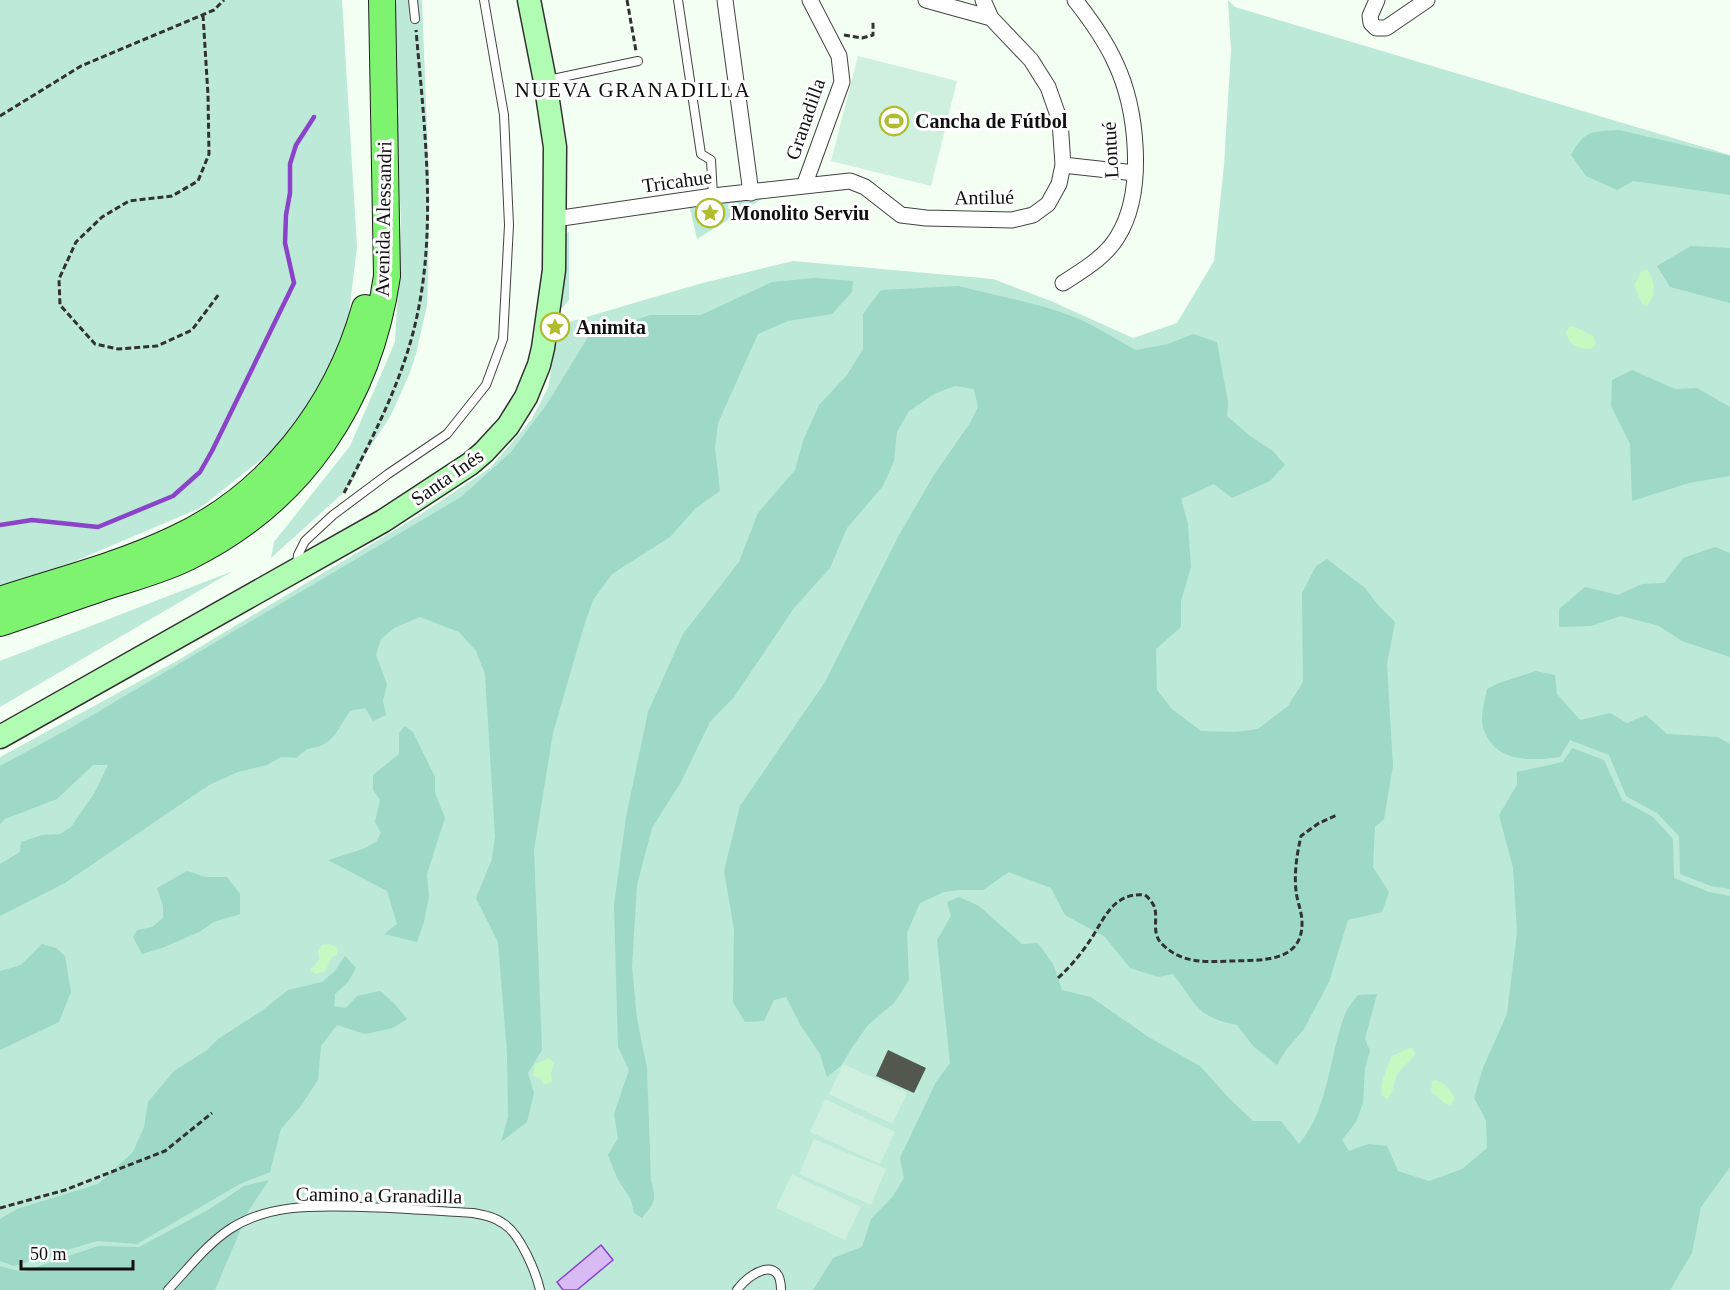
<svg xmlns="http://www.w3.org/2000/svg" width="1730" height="1290" font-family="'Times New Roman',serif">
  <rect width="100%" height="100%" fill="#f4fff3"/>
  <path fill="#bde9d8" d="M0,0h342l15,247 -11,90 -53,97 -93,74 -127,54 -73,25z
    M393,0h29l7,182 -1,98 -1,25 -11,49 -7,21 -18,40 -24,37 -13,27 -11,14 -72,65 3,-16 76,-96 45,-104 6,-118z
    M1228,0l7,7 495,148v1135h-1730v-533l175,-95 243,-146 72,-48 41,-48 17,-32 11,-63 140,-41 94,-23 200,18 58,22 82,37 44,-15 37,-62 10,-96 7,-115z
    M762,195v4l-65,40 -7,-31z
    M569,232v68l-12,14 8,-81z
    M233,571l-233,136v-46z"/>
  <path fill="#9dd9c6" d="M1619,130l111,26v39l-97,-14 -16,9 -31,-14 -15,-21c14,-26 21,-23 48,-25z
    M1691,246l39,2v55l-60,-16 -13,-21z
    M815,278l38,3 -1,11 -20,22 -44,7 -30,13 -40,89 -3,25 5,43 -25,18 -25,28 -58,37 -19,26 -9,26 -31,107 -19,117 8,200 -14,23 6,20 -7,29 -26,20 7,-25 -1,-64 -9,-111 -22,-44 16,-39 3,-23 -10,-162 -9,-23 -17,-19 -39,-15 -26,11 -13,11 -5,16 11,29 -4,17 3,14 -13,6 -8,-13 -15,3c-8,11 -15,29 -28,34 -13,6 -12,-1 -25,13l-16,-1 -14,8 -29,7 -29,13 -144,98 -65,33v-52l20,-12 1,-10 21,-7 18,-1 11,-7 24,-35 13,-27h-15l-36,34 -52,20 -5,5v-58l74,-40 387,-229 50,-45 36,-48 41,-67 62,-22h51l71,-33z
    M959,286c40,11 82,17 120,33 20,9 38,21 57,31l32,-6 25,-10 24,8 11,60 -1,14 23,20 23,15 12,14 -15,16 -38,17 -18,-14 -33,15 7,25 3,43 -10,34v26l-25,22 1,41 15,19 29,22 35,1 22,-3 30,-23 15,-24 -1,-89 14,-27 11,-7 38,29 13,17 17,17 -8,42 6,102 -9,53 -9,8 -2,40 16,25 -7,20 -34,8 -19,62 -25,47 -18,21 -9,15 -23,-18 -17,-22c-42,-8 -40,-21 -64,-51l-15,3 -28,-9 -25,-31 -40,-22 -14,-27 -42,-16 -26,18h-24l-15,2 -24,11 -13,30 2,47 -15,23 -26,22 -15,21 -12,20 -14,11 -7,-23 -19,-28 -15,-29 -12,3 -10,21 -19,1 -12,-20 1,-73 -10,-58 16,-65 85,-124 74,-147 35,-60 36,-52 8,-16 -4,-18 -19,-3 -19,7 -27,18 -12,21 -3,29 -11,25 -36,42 -17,40 -36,40 -60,89 -24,25 -29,60 -29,46 -15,57 -5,81 5,53 10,49 4,113c6,19 4,21 -9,37l-8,-5 -3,-13 -14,-22 -9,-23 10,-17 -4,-24 15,-44 -11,-23 -4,-142 12,-88 22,-105 35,-78 56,-72 19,-49 37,-43 8,-29 16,-36 28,-30 16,-26v-35l18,-24z
    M1632,370l43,19 22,-1 33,19v69l-41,7 -57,18 -2,-57 -19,-38 1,-26z
    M1715,547l15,6v104l-48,-16 -23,-15 -38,-10 -30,10 -32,1v-18l26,-22 33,8 24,-11 22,-1 19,-25z
    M1536,671l19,4 2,19 23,26 30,-7 17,10 19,-8 21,19 51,3 12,7v145l-19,-3 -31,-12 -1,-38 -22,-23 -31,-17 -17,-41 -39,-15 -10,17c-30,4 -66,6 -77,-30 -3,-11 2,-27 4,-38l12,-6z
    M405,726l8,6 22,45v16l10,25 -18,56 2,22 -5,26 -7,20 -33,-8 13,-10 -10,-33 -59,-31 35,-11 13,-7 5,-9 -6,-11 5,-22 -7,-10v-15l26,-21v-21z
    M1572,748l32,12 18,40 31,17 20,22 1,39 35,14 21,4v271l-29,40 -9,46 -22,37h-857l20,-32 29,-11 9,-28 22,-23 11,-18 -4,-20 36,-76 14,-19 -13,-123 14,-24 -4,-14 12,-5 20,9 43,38 16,-1 15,21 9,26 29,7 59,41 50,28 28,31 25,24h28l18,23c30,-35 30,-88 46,-130 3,-7 8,-13 13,-19l19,-1 -12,45 5,12 -5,17 -2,35 -7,19 -14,18 7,11 19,-7 19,2 11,25 31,10 33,-12 25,-21 -1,-28 -12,-22 9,-30 24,-54 10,-82 -4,-64 -14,-53 18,-30v-13l46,-10z
    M187,871l19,6h21l13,17v20l-26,8 -15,10 -37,16 -20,6 -9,-17 4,-7 15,-3 11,-9v-12l-6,-18z
    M42,944l14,4 9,8 6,36 -12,30 -59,28v-79l21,-6z
    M345,956l11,12 -8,14 -13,12 -1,12 12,2 11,-12 23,-5 15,13 12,15 -14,9 -28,6 -28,-9 -16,21 -3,34 -18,27 -19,22 -11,43 -30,12 -103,60 -40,-3 -83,25 -14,-5v-42l17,-10 81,-25 35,-32 11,-25 4,-25 26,-31 33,-21 11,-11 45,-29 25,-20 34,-8 13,-11z
    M269,1180l-20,30 -34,80h-215v-24l22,6 76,-26 41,1 69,-37 36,-24z"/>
  <path fill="#c6f8c2" d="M1647,269c7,10 11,27 0,36l-5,-1 -8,-19 7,-13z
    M1570,326c9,1 14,7 23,9l3,9 -5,5c-13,0 -22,-3 -25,-17z
    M329,944l9,4v6l-6,3 -7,15 -10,2 -5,-4 9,-10 -1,-9 4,-6z
    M1412,1047l3,7c-5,8 -16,15 -19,23 -3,8 -2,15 -9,22l-5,-3c-3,-11 5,-29 10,-40z
    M549,1058l5,5 -3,10 1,9 -8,3 -4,-7 -7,-2 2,-12z
    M1434,1080c11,2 16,9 21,18l-4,7 -5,-1 -15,-12 1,-10z"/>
  <path fill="#cff0df" d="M858,56l99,25 -26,105 -100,-25z
    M843,1064l64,29 -15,31 -63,-30z
    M825,1099l70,33 -15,32 -70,-32z
    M814,1139l72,30 -15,36 -72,-31z
    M792,1174l69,33 -16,33 -69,-32z"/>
  <path fill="#d8baf4" stroke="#8b43c9" stroke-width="1.5" d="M601,1245l12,15 -36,30h-14l-6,-8z"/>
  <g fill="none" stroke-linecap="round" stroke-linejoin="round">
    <path stroke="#8b43c9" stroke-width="4.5" d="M0,525l32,-5 66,7 75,-31 27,-24 12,-21 82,-168 -9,-40 1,-28 4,-22v-29l6,-19 18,-28"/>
  </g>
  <path fill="#52584d" d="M888,1050l38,18 -12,25 -38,-17z"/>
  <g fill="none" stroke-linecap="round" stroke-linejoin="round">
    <g stroke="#434343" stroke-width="10">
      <path id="service" d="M413,0l2,19
        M678,0l23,154 10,6 2,36
        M548,80l90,-19
        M297,564l1,-9 7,-14 28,-26 55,-41 59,-40 39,-49 17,-46 6,-114 -5,-110 -20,-115
        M168,1290c20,-21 38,-45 62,-61 40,-26 88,-23 133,-22 37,1 74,4 110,6 11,2 22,4 31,11 16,10 32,48 36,66
        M737,1290c12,-17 44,-36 44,0"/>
    </g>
    <g stroke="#434343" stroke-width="17">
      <path id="minor" d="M725,0l26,193
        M926,0l65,18
        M1377,0l-7,16 1,7 5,5h10l41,-28
        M1063,165l72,8
        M804,186l38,-104 -3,-26 -29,-56
        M555,219l158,-23 137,-15 15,6 36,28 25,3 86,2 21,-5 15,-11 11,-20 4,-19 -3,-44 -12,-34 -17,-27 -40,-42 -8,-18
        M1063,283c20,-13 43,-26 55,-47 28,-46 19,-128 -3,-174 -10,-22 -25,-43 -40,-62"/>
    </g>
    <g stroke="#323232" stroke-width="25">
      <path id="secondary" d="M0,737l383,-216 87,-57 14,-12 24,-26 18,-29 13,-32 4,-17 11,-78 1,-123 -10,-66 -16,-81"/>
    </g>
    <g stroke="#212121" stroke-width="28">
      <path id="primary" d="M0,600c58,-19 118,-34 173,-60 95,-43 164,-132 192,-232
        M0,623c36,-12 71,-25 107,-37 27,-9 55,-16 81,-29 114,-56 181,-157 199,-281l-5,-276"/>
    </g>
    <path stroke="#323232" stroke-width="3" stroke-dasharray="6 3" stroke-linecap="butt" d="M627,0l9,51
      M203,15l5,80 1,59 -11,27 -26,15 -43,5 -27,16 -26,25 -17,37 1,26 35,39 23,5 39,-3 35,-16 27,-36
      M844,35l18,3 11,-3v-13
      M0,116l81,-50 133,-56 10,-10
      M344,493c29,-56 60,-115 73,-177 20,-91 7,-194 -1,-286
      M1058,978c13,-12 23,-24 33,-39 14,-22 23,-47 54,-44 4,3 7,7 9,11 5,12 -4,27 9,39 20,19 43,17 69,16 29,-1 71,2 70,-39 0,-10 -5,-21 -6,-31 -2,-19 1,-37 5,-55l18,-13 18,-8
      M0,1208l65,-18 100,-39 47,-38"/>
    <use href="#service" stroke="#fff" stroke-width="8"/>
    <use href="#minor" stroke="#fff" stroke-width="15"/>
    <use href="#secondary" stroke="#b1fcb3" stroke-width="22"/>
    <use href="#primary" stroke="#7df36f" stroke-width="26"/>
  </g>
  <defs>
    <g id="stadium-ring" transform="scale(1.5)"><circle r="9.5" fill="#fff" stroke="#afbc2c" stroke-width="1.5"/><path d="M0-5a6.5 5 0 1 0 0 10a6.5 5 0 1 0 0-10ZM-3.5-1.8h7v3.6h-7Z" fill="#afbc2c"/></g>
    <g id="sight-ring" transform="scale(1.5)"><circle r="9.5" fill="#fff" stroke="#afbc2c" stroke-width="1.5"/><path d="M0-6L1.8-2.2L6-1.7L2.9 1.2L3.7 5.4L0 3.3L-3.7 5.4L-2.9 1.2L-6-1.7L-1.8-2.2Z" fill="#afbc2c"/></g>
  </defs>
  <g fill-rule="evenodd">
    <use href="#stadium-ring" x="894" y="121"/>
    <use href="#sight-ring" x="710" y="213"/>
    <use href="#sight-ring" x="555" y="327"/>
  </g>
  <g text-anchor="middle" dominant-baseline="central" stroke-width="6" stroke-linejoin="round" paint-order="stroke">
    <g font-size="20" fill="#101010" stroke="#fff">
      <text transform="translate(805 119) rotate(-71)">Granadilla</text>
      <text transform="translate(1110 150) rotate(-93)">Lontué</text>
      <text transform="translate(677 181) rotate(-8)">Tricahue</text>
      <text transform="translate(984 197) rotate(-1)">Antilué</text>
      <text transform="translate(383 219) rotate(-89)">Avenida Alessandri</text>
      <text transform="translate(447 477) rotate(-35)">Santa Inés</text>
      <text transform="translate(379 1195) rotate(1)">Camino a Granadilla</text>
    </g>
    <g font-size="20" font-weight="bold" fill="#101010" stroke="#fff" text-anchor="start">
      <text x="915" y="121">Cancha de Fútbol</text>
      <text x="731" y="213">Monolito Serviu</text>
      <text x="576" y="327">Animita</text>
    </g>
    <g font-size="21" letter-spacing="1.5" fill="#101010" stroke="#fff">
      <text x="633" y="90">NUEVA GRANADILLA</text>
    </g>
  </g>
  <path d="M21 1260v9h112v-9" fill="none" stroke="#101010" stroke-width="3"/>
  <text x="30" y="1260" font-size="18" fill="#101010" stroke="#ffffff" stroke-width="4.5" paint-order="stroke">50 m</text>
</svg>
